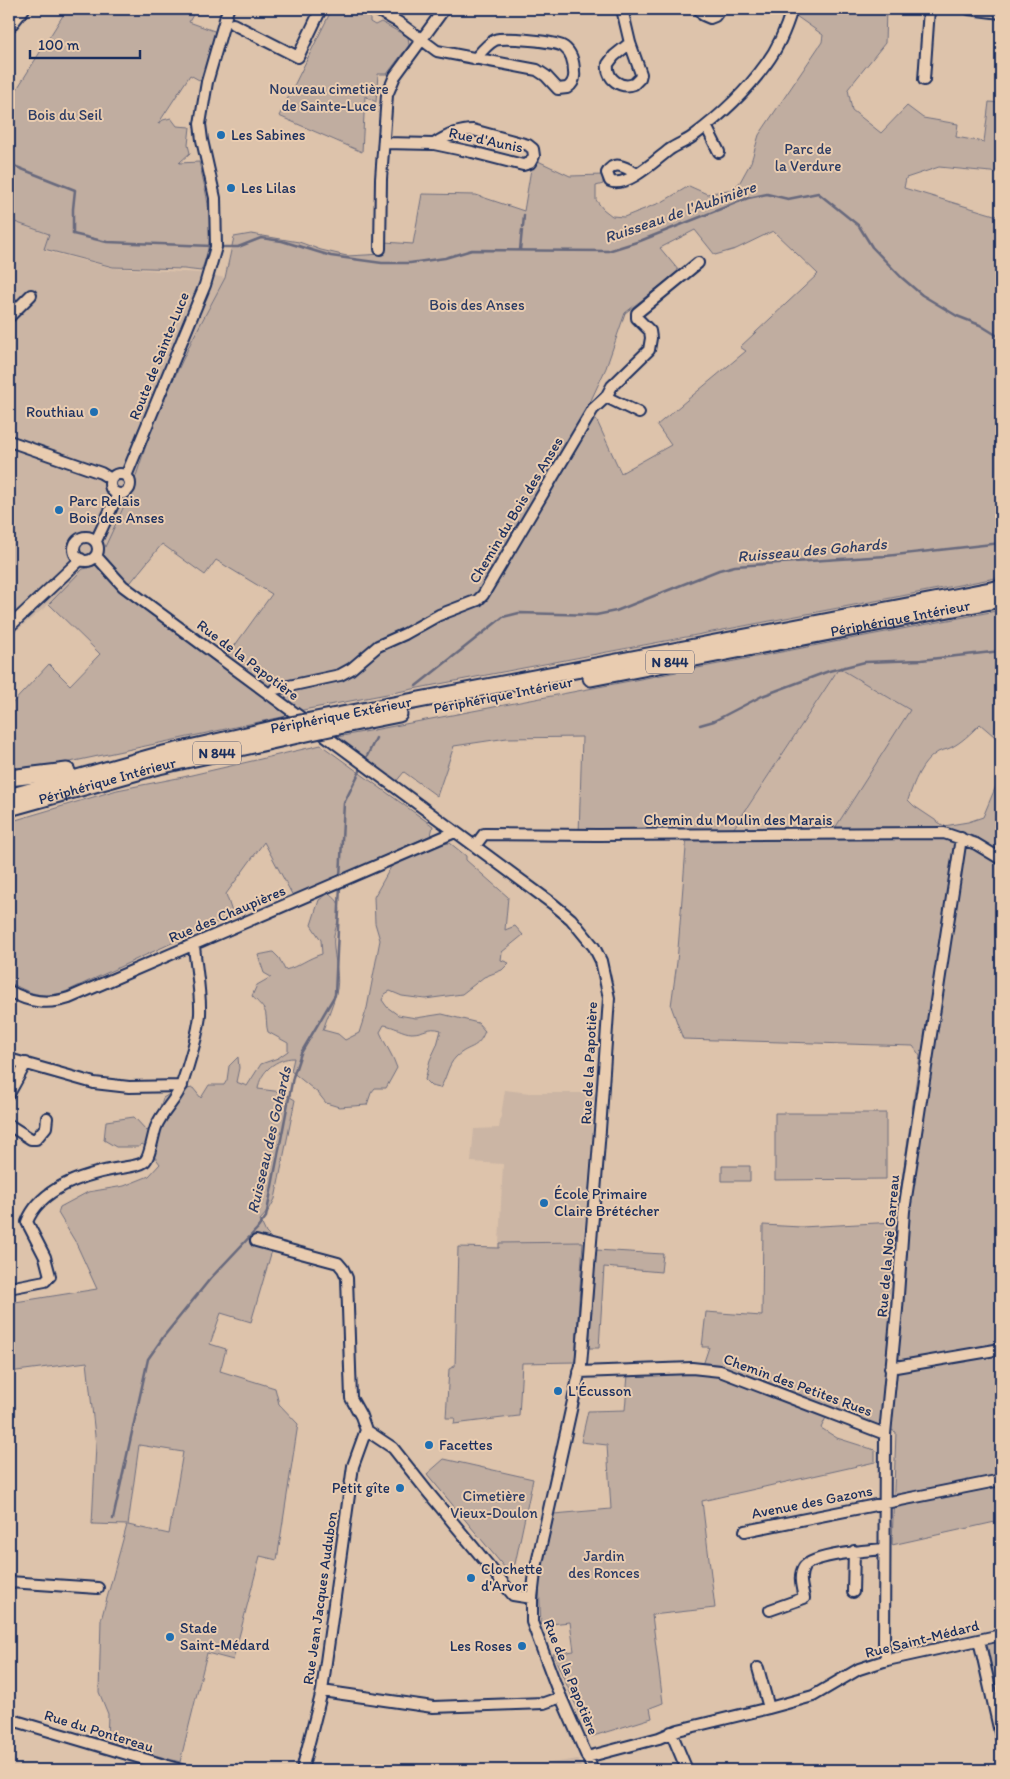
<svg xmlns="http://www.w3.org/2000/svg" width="1010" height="1779" font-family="Itim,sans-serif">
  <rect width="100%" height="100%" fill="#ddc3ab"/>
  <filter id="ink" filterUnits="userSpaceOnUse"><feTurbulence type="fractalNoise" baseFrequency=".02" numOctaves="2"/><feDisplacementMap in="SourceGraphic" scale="10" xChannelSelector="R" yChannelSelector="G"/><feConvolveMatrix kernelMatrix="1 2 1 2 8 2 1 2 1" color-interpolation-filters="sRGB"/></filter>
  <g filter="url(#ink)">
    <path fill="#cbb5a4" d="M9,220l40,15 -4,16 68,17 88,5 24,5 -33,62 -38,81 -23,70 -26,56 -17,21 -5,2 -34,34 -40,33z
      M839,668l72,42 -80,124 -101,1z
      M505,1090l25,3h66l-13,149 -84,1 4,-79 -32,-2 3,-33 25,-1z
      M578,1759l4,11h-42l-1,-5z"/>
    <path fill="#c0ada0" stroke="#6e6e7f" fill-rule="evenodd" d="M67,9h124l4,2 -6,11 28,10 -16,49 -11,-6 -32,49 5,-4 8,-2 6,8 13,1 -2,18 2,8 -11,10 20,-1c9,38 18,72 2,109l-17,-2 -71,-2 -69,-18 5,-15 -40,-14v-136l8,5z
      M332,9h27l11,6v7l5,3 6,-3 27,15 1,8 -22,29h-9l-2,28 -11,-6 -3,56 -83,-36z
      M798,9h88l-1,34 -37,46 4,21 29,23 26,-27 16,12 35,6 -2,13 28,5 5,-40 12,1v70l-62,-6 -33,11 -2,10 97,29v360l-698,133 -16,6 -264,56 -14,1v-66l40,-43 21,21 30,-31 -51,-50 34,-35 5,-1 17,-21 26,-56 23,-70 38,-81 33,-62 9,-41 17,-3 48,8 22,8 26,6 37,-2 1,-12 28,2 9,-50 54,1 48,16 7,-42 7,-8 32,15 33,-1v9l-7,2v14l7,9 9,7 12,1 38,-15 27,-16 18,8 26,-5 7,-7 11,-20 8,-27 63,-93 1,-7 -27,-19zM695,230l20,25 21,-6 37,-18 45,43 -78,73 6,4 -89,74 14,20 -50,28 -24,-52 -12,-8 21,-45 19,-55 54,-42 -19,-23zM162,544l43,31 11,-15 56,34 -52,72 -98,-73z
      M1001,610v132l-21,-18c-9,9 -19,19 -30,24 -4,2 -8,2 -12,4 -17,10 -24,30 -30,48l6,6 30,20 24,-4 15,-5 18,-43v769h-1l-5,-21 -103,23 4,-113 -65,-25 -10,21 16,10 38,12v12l-173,39 13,107 -63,7 11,88 -13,5 2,10 -62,19 -37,-83 21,-3 -4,-29 -29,3 -2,-42 15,-69 57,-5 -4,-64 -26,-3 7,-31 37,-1 3,-35 73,-4 8,-24h-7l4,-35 56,4 1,-91 38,2 95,-5 24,-166 -7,-10 -230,-7 -12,-33 6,-44 10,-127h-108l3,-98 -75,1 -53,8 -17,50 -33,-24 -9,11 -58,-46zM839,668l71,42 -73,115 -6,9h-101z
      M321,745l112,81 -2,9 -138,61 -29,-54 -38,52 7,21 -168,77c-24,7 -36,1 -56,-10v-160l108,-32 66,-13z
      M450,843l16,13v4l42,37 -3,33 10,-4 8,9 -21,17 -1,8 8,3 -7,7 -18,7 -22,17 -37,5 -23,-3 -12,-5 -5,3 -3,6 5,7 11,8 18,3 26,-4 36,9 7,8c-8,20 -15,13 -29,26 -9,9 -9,21 -16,31l-9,-2 -6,-6 5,-20 7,-15 4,-15c-13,-4 -17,3 -29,3 -9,0 -18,-7 -28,-8l-4,7c5,13 13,23 17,36l-11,20h-11l-4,5 -4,12 -28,2 -13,-4 -8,-10 -27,-22 3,-13c-17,0 -34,13 -36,31l24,3 13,8 -20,99 -6,11 -9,10 6,13 7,7v7l-22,75 -30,-9 -11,31 16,5 -6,22 55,17 4,16 19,20 -21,136 -17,-4 -27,104 -26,-7 -27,109 -73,-20 1,-28 -9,-22 2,-72 26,-95 -35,-1 4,-79 -9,-83 -78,10v-69l88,-14 -21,-46 -18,-30 2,-6 28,-15 36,-6 25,-10 11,-12 -12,-16 -6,-4 -4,3h-22l-12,-7 2,-19 28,-4 13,14c9,-9 12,-21 16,-33l8,-5 10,3 5,-7 7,-1 8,10 8,-13h15l3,-5 2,-14 9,-9 1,11 -3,14 11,4 14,-22 17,-6 10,-7v-8l-20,-11c-2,-6 -1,-10 -2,-16 0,-8 -9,-14 -14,-20l5,-11 14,-8 -7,-4 -6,-18 15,-3 6,6 6,12c13,-3 23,-12 37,-16l-1,-14 -10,-15 8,-25 10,-7c4,4 8,6 10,12 3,10 -3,20 -5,30 -2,19 6,36 3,54 -3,14 -10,28 -14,41l15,4 7,6 14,-7 8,-25 13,-68 -5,-17 -1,-26 18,-32 50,-21zM139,1445l44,7 -14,82 -41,-9z
      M775,1113h111v66l-111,1z
      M722,1166h28v15h-28z
      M583,1242l-8,120 -53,1 -3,53 -65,8 1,-6h-9l3,-49 6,-3 3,-119 41,1v-5z
      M596,1250l67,4 -2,18 -57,-5 -5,81h-10z
      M444,1459l89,20 -18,85 -10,4 -78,-94z
      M1001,1640v72l-14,-68z"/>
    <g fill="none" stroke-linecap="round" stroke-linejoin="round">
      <path stroke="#67697d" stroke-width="2.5" d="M9,164l66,26 -2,19v25l34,8 105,4
        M523,227l1,-12
        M218,247h20l23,-9 21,3 49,15 51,7h28l35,-5 27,-8 136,1 32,-10 108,-43 19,-4 21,5 30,-6 41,33 13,21 29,30 21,18 35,21 23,9 21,13
        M520,250l2,-20
        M416,686l87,-69 16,-4 77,2 20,-4 103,-41 16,-4 151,-10 115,-13
        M700,725l14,-4 48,-25 67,-25 36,-9 56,-2 80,-9
        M364,762l12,-24
        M340,877l4,-74 18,-36
        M113,1519l35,-160 16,-23 46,-57 47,-50 9,-12 27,-140 8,-24 34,-58 5,-110"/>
      <g stroke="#1b2f5e" stroke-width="14">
        <path id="minor" d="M9,9l7,1 4,-1
          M375,9l23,13 39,29 100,19 9,6 12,13 9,-1c6,-4 8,-9 7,-16 0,-10 -2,-19 -10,-25 -7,-6 -60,-10 -69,-7 -8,4 -14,12 -20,19
          M622,9l8,34 11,31 -1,4 -6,6c-13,5 -28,-5 -26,-20l6,-8 16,-13
          M699,9l4,6 7,3 5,-2 5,-7
          M969,9l32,4
          M233,24l65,33 23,-48
          M9,28l15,-19
          M924,80l5,-71
          M706,126l13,26
          M384,143l50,1 38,8 51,13 7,-2 4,-7 -1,-7 -5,-4 -55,-15c-15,0 -27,6 -39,14
          M637,174c-10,-6 -23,-15 -30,-1l3,8c16,8 47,-22 59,-31 7,-5 16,-8 23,-13 27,-20 54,-45 74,-73 12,-16 20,-35 26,-55
          M380,249l1,-70 6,-84 8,-19 49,-67
          M9,317l22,-22
          M606,397l33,16
          M9,441l92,32 10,6
          M110 484a10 10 0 1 1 20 0a10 10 0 1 1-20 0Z
          M126,476l79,-191 11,-38 -1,-49 -13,-58 -2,-16 7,-42 21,-73
          M74 549a12 12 0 1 1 24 0a12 12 0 1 1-24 0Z
          M96,541l22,-47
          M96,556l27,30 430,318 18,15 23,28 7,14 8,37 -9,132 -19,235 -46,207 -3,26v24l24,64 37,84
          M9,627l72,-68
          M269,695l6,-6 65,-14 11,-6 27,-23 27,-12 34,-19 39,-15 5,-5 110,-186 13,-12 6,-11 37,-36 2,-12 -1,-7 -13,-13v-5l61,-50
          M475,846l9,-12 113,1 347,-2 32,11 25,15
          M9,991c20,11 38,14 60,7l386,-166
          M9,1059l85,24 35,4 53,-1
          M9,1094l17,-31
          M9,1125l22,14h5l10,-12 1,-9
          M256,1241l82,22 5,6 4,9 4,120 10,18 5,14
          M9,1288l36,-7 5,-5 -5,-19 -18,-35c13,-33 55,-47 88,-53 8,-2 22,-2 29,-7 6,-4 9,-27 12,-35 6,-16 21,-27 26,-43 6,-17 17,-53 18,-70 1,-22 -4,-46 -6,-68
          M890,1368l111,-19
          M579,1372l113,-4 28,3 165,63
          M366,1430l27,18 34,43 86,104 19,3
          M745,1531l256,-51
          M9,1582l89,6
          M853,1592l1,-41
          M770,1610l34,-12c-2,-10 -6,-22 0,-31 8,-12 65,-17 80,-18
          M979,1640l22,97
          M887,1660l-3,-13 1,-213 12,-125 7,-98 57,-373
          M758,1668l11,40
          M322,1691l111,16 111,-4 17,-6
          M9,1719l172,51
          M671,1732l16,38
          M587,1757l72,-19 19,-8 91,-22 44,-12 46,-27 28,-9 114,-25
          M302,1770l20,-79 31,-225 13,-36"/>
      </g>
      <g stroke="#1b2f5e" stroke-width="19">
        <g id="highway">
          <path id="s1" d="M591,678l410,-79"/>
          <path d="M331,717l670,-129"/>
          <path d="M339,726l60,-12"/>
          <path d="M9,778l58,-7"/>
          <path d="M9,797l150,-42 131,-30"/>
          <path id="s2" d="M9,808l150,-42 139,-31"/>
        </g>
      </g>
      <use href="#minor" stroke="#e9ccb0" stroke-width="10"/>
      <use href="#highway" stroke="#e9ccb0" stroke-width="15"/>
      <g stroke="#1b2f5e" stroke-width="19" stroke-linecap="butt">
        <path id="highway-bridge" d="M290,725l41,-8
          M298,735l41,-9"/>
      </g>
      <use href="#highway-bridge" stroke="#e9ccb0" stroke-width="15"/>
    </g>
  </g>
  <g fill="#1f6fb2" stroke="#e9ccb0" stroke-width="2">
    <circle cx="221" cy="135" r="5"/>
    <circle cx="231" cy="188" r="5"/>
    <circle cx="94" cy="412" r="5"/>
    <circle cx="59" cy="510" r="5"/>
    <circle cx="544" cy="1203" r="5"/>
    <circle cx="558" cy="1391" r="5"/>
    <circle cx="429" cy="1445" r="5"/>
    <circle cx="400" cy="1488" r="5"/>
    <circle cx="471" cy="1578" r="5"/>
    <circle cx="170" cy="1637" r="5"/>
    <circle cx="522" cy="1646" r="5"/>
  </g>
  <g text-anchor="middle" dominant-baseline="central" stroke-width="4" stroke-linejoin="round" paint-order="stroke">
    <g fill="#e9ccb0" stroke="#595e77" stroke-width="1">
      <rect x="646" y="650.5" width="48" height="23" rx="4"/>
      <rect x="193" y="741.5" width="48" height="23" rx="4"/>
    </g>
    <g font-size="14" font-weight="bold" fill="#1b2f5e">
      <text x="670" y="662">N 844</text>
      <text x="217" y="753">N 844</text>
    </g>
    <g font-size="15" fill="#2c3c65" stroke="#e9ccb0">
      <text x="329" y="89">Nouveau cimetière<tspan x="329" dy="17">de Sainte-Luce</tspan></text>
      <text x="65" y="115">Bois du Seil</text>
      <text x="808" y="149">Parc de<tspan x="808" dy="17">la Verdure</tspan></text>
      <text x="477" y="305">Bois des Anses</text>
      <text x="494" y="1496">Cimetière<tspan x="494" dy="17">Vieux-Doulon</tspan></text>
      <text x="604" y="1556">Jardin<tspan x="604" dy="17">des Ronces</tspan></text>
    </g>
    <g font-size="15" fill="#1b2f5e" stroke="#e9ccb0" text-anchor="start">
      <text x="231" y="135">Les Sabines</text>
      <text x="241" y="188">Les Lilas</text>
      <text x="84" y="412" text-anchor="end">Routhiau</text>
      <text x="69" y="501">Parc Relais<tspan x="69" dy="17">Bois des Anses</tspan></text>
      <text x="554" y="1194">École Primaire<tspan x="554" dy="17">Claire Brétécher</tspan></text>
      <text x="568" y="1391">L'Écusson</text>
      <text x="439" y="1445">Facettes</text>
      <text x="390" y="1488" text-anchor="end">Petit gîte</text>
      <text x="481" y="1569">Clochette<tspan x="481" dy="17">d'Arvor</tspan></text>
      <text x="180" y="1628">Stade<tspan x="180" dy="17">Saint-Médard</tspan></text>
      <text x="512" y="1646" text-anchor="end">Les Roses</text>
    </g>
    <g font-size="15" fill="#1b2f5e" stroke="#e9ccb0">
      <text transform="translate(486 140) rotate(12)">Rue d'Aunis</text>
      <text transform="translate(159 356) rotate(-68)">Route de Sainte-Luce</text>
      <text transform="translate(516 510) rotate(-59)">Chemin du Bois des Anses</text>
      <text stroke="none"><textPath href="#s1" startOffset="315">Périphérique Intérieur</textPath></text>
      <text transform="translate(248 660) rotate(37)">Rue de la Papotière</text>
      <text transform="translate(503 695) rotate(-11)">Périphérique Intérieur</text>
      <text transform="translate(341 715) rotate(-11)">Périphérique Extérieur</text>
      <text stroke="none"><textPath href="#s2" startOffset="102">Périphérique Intérieur</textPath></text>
      <text x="738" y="820">Chemin du Moulin des Marais</text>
      <text transform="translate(227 914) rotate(-23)">Rue des Chaupières</text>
      <text transform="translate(589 1063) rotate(-87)">Rue de la Papotière</text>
      <text transform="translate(888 1246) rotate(-85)">Rue de la Noë Garreau</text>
      <text transform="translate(798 1385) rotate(20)">Chemin des Petites Rues</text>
      <text transform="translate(812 1502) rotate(-11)">Avenue des Gazons</text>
      <text transform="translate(320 1598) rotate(-82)">Rue Jean Jacques Audubon</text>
      <text transform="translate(922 1639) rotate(-14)">Rue Saint-Médard</text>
      <text transform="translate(571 1677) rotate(68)">Rue de la Papotière</text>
      <text transform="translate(99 1731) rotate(17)">Rue du Pontereau</text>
    </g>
    <g font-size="16" font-style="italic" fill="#2e3e66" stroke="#e9ccb0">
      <text transform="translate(680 212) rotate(-19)">Ruisseau de l'Aubinière</text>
      <text transform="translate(812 550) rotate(-5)">Ruisseau des Gohards</text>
      <text transform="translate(269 1140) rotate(-77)">Ruisseau des Gohards</text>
    </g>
  </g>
  <rect width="1010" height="1779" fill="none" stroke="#e9ccb0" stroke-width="30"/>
  <rect x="15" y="15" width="980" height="1749" fill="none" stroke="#1b2f5e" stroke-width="2" filter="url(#ink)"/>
  <path d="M30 50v8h110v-8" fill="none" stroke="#1b2f5e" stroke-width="2.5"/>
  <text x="38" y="50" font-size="15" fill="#1b2f5e" stroke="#e9ccb0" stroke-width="4" paint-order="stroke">100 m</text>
</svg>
